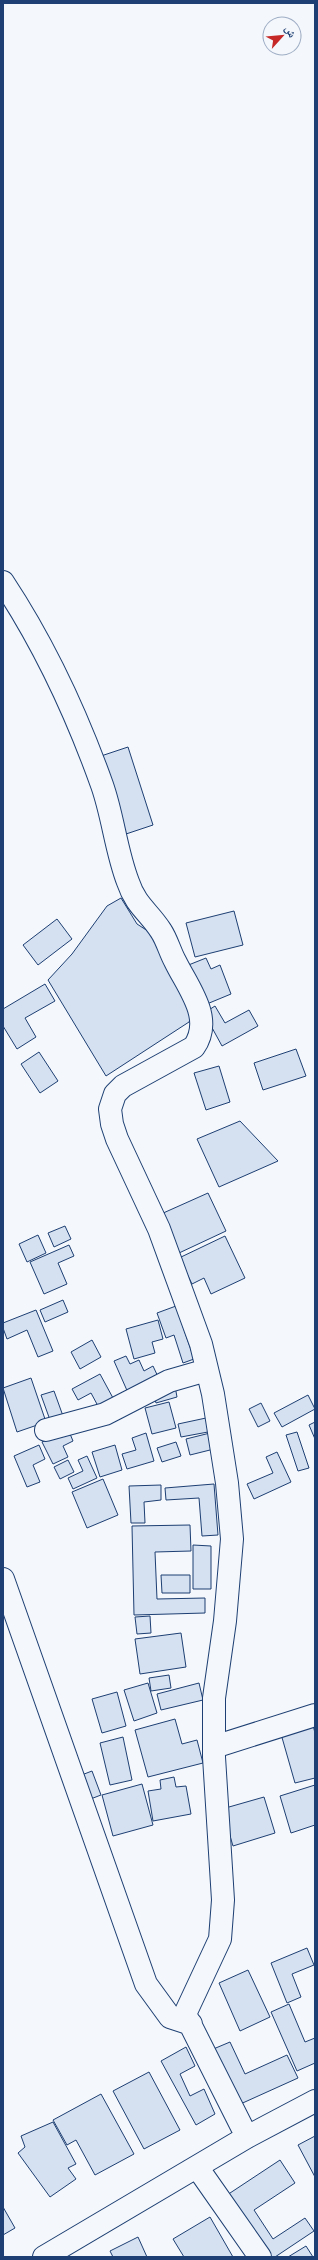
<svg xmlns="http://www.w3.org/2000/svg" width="318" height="2260" font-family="'Roboto Condensed','Noto Naskh Arabic',sans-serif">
  <rect width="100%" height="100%" fill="#f4f7fb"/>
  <path fill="#d5e0f0" stroke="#1d3f73" d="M128,747l25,78 -30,10 -25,-78z
    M121,898l16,26 17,11 40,79 -5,8 -83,54 -58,-96 24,-26 35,-48z
    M234,911l9,34 -48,12 -9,-34z
    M57,919l15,20 -34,26 -15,-20z
    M206,958l5,11 9,-4 11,29 -29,12 -16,-40z
    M45,984l10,17 -30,17 11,19 -19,12 -14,-23v-17z
    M215,1006l10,17 24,-13 9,16 -36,20 -18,-33z
    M296,1049l10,27 -43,14 -9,-27z
    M39,1052l19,29 -18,12 -19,-29z
    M219,1066l11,36 -24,8 -12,-37z
    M240,1121l38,40 -59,26 -22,-48z
    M208,1193l18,38 -47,22 -18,-39z
    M65,1226l6,13 -17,8 -6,-14z
    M38,1235l8,18 -19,9 -8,-18z
    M225,1236l20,42 -34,16 -7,-16 -12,6 -13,-26z
    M69,1245l5,11 -16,7 9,21 -23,10 -14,-32z
    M63,1300l5,12 -23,10 -5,-12z
    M176,1306l18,53 -11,4 -9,-28 -8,3 -9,-25z
    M36,1310l17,41 -15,6 -11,-27 -20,9 -4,-11v-5z
    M158,1320l5,19 -11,3 3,11 -21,6 -8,-30z
    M92,1340l9,17 -21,12 -9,-17z
    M126,1356l4,8 9,-4 5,11 9,-5 7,15 -31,14 -15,-34z
    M100,1374l13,24 -15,8 -7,-13 -13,7 -6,-11z
    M31,1378l15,44 -29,10 -14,-44z
    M175,1386l2,11 -21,6 -3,-11z
    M54,1391l9,25 -13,4 -9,-25z
    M308,1395l7,14 -33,18 -8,-14z
    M169,1402l7,26 -24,6 -7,-26z
    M261,1403l9,18 -12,6 -9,-18z
    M206,1418l2,14 -27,5 -3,-13z
    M315,1422v17l-6,-14z
    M68,1429l5,12 -10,5 5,11 -15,7 -11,-22z
    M297,1432l12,36 -11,3 -12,-36z
    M146,1433l8,28 -27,8 -5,-15 14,-4 -4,-12z
    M210,1433l4,16 -24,6 -4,-16z
    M176,1442l5,14 -19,6 -5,-14z
    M39,1445l6,14 -12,6 7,17 -13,5 -13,-31z
    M115,1445l7,25 -22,7 -8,-25z
    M277,1452l14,30 -37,17 -7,-15 26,-11 -7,-16z
    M87,1456l10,22 -24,11 -5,-11 15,-7 -5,-11z
    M68,1460l6,12 -14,7 -6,-12z
    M103,1479l15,36 -31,13 -15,-36z
    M214,1484l4,51 -16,1 -3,-38 -33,2 -1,-12z
    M161,1485v15l-17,2 1,21h-14l-2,-37z
    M190,1525l1,26 -36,1 2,47 48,-1v15l-71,2 -2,-89z
    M193,1545l18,1v43h-18z
    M161,1575h29v18h-28z
    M150,1616l1,17 -14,1 -2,-17z
    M181,1633l5,34 -46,7 -5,-35z
    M169,1675l2,13 -20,3 -2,-13z
    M148,1683l9,30 -23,8 -10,-31z
    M199,1683l4,17 -42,10 -4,-16z
    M117,1692l9,34 -24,7 -10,-34z
    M175,1719l7,25 15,-4 6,23 -55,14 -13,-47z
    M313,1725l2,8v45l-20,5 -14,-49z
    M123,1737l9,43 -22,5 -10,-42z
    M92,1771l9,24 -13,5 -9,-24z
    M174,1777l2,10 10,-1 5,28 -38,7 -5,-30 13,-2 -1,-9z
    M142,1784l11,41 -40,11 -11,-41z
    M315,1785v40l-24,8 -11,-37z
    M264,1797l11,36 -42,13 -11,-37z
    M307,1948l7,17 -22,9 9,23 -14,6 -16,-40z
    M248,1970l22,47 -30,14 -21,-48z
    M289,2004l16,38 10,-4v25l-18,8 -26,-59z
    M230,2042l15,32 42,-19 11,23 -62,28 -25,-56z
    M186,2047l9,19 -15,8 10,22 14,-7 11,25 -19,11 -35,-64z
    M149,2072l31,58 -36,19 -31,-58z
    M101,2094l33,60 -39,21 -19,-35 -9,5 -14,-25z
    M53,2122l23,42 -8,4 8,11 -26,18 -32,-44 7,-6 -4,-11z
    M315,2136v41l-17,-32z
    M280,2160l15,23 -41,27 19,29 32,-21 9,13 -39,26h-12l-39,-60z
    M3,2207l12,21 -12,7z
    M210,2217l23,40h-49l-11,-18z
    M138,2237l9,20h-34l-3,-6z
    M306,2246l7,11h-25z"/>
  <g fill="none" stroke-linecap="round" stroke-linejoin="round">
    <g stroke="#1d3f73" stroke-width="24">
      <path id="minor" d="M3,582c41,62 74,133 99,203 11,31 14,66 26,97 8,24 21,30 33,49 6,9 9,21 14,30 13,27 39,57 19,86l-71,39 -8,8 -5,15 2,15 5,15 42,90 42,115 12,50 14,89 5,56 -7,82 -11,77v59l9,143 -3,39 -35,75 62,123
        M46,1430l59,-16 64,-33 38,-11
        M3,1579l143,405 24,33 21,7
        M214,1747l101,-32
        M197,2167l63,90
        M44,2257l203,-120 68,-36"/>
    </g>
    <use href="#minor" stroke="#f4f7fb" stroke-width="22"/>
  </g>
  <rect width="318" height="2260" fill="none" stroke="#1d3f73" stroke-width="8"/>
  <g transform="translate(282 36) rotate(63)"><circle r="19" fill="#f4f7fb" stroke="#9eadc5"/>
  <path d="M0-3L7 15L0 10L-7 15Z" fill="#c62828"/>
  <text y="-6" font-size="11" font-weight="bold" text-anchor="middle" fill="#1d3f73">ش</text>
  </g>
</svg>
